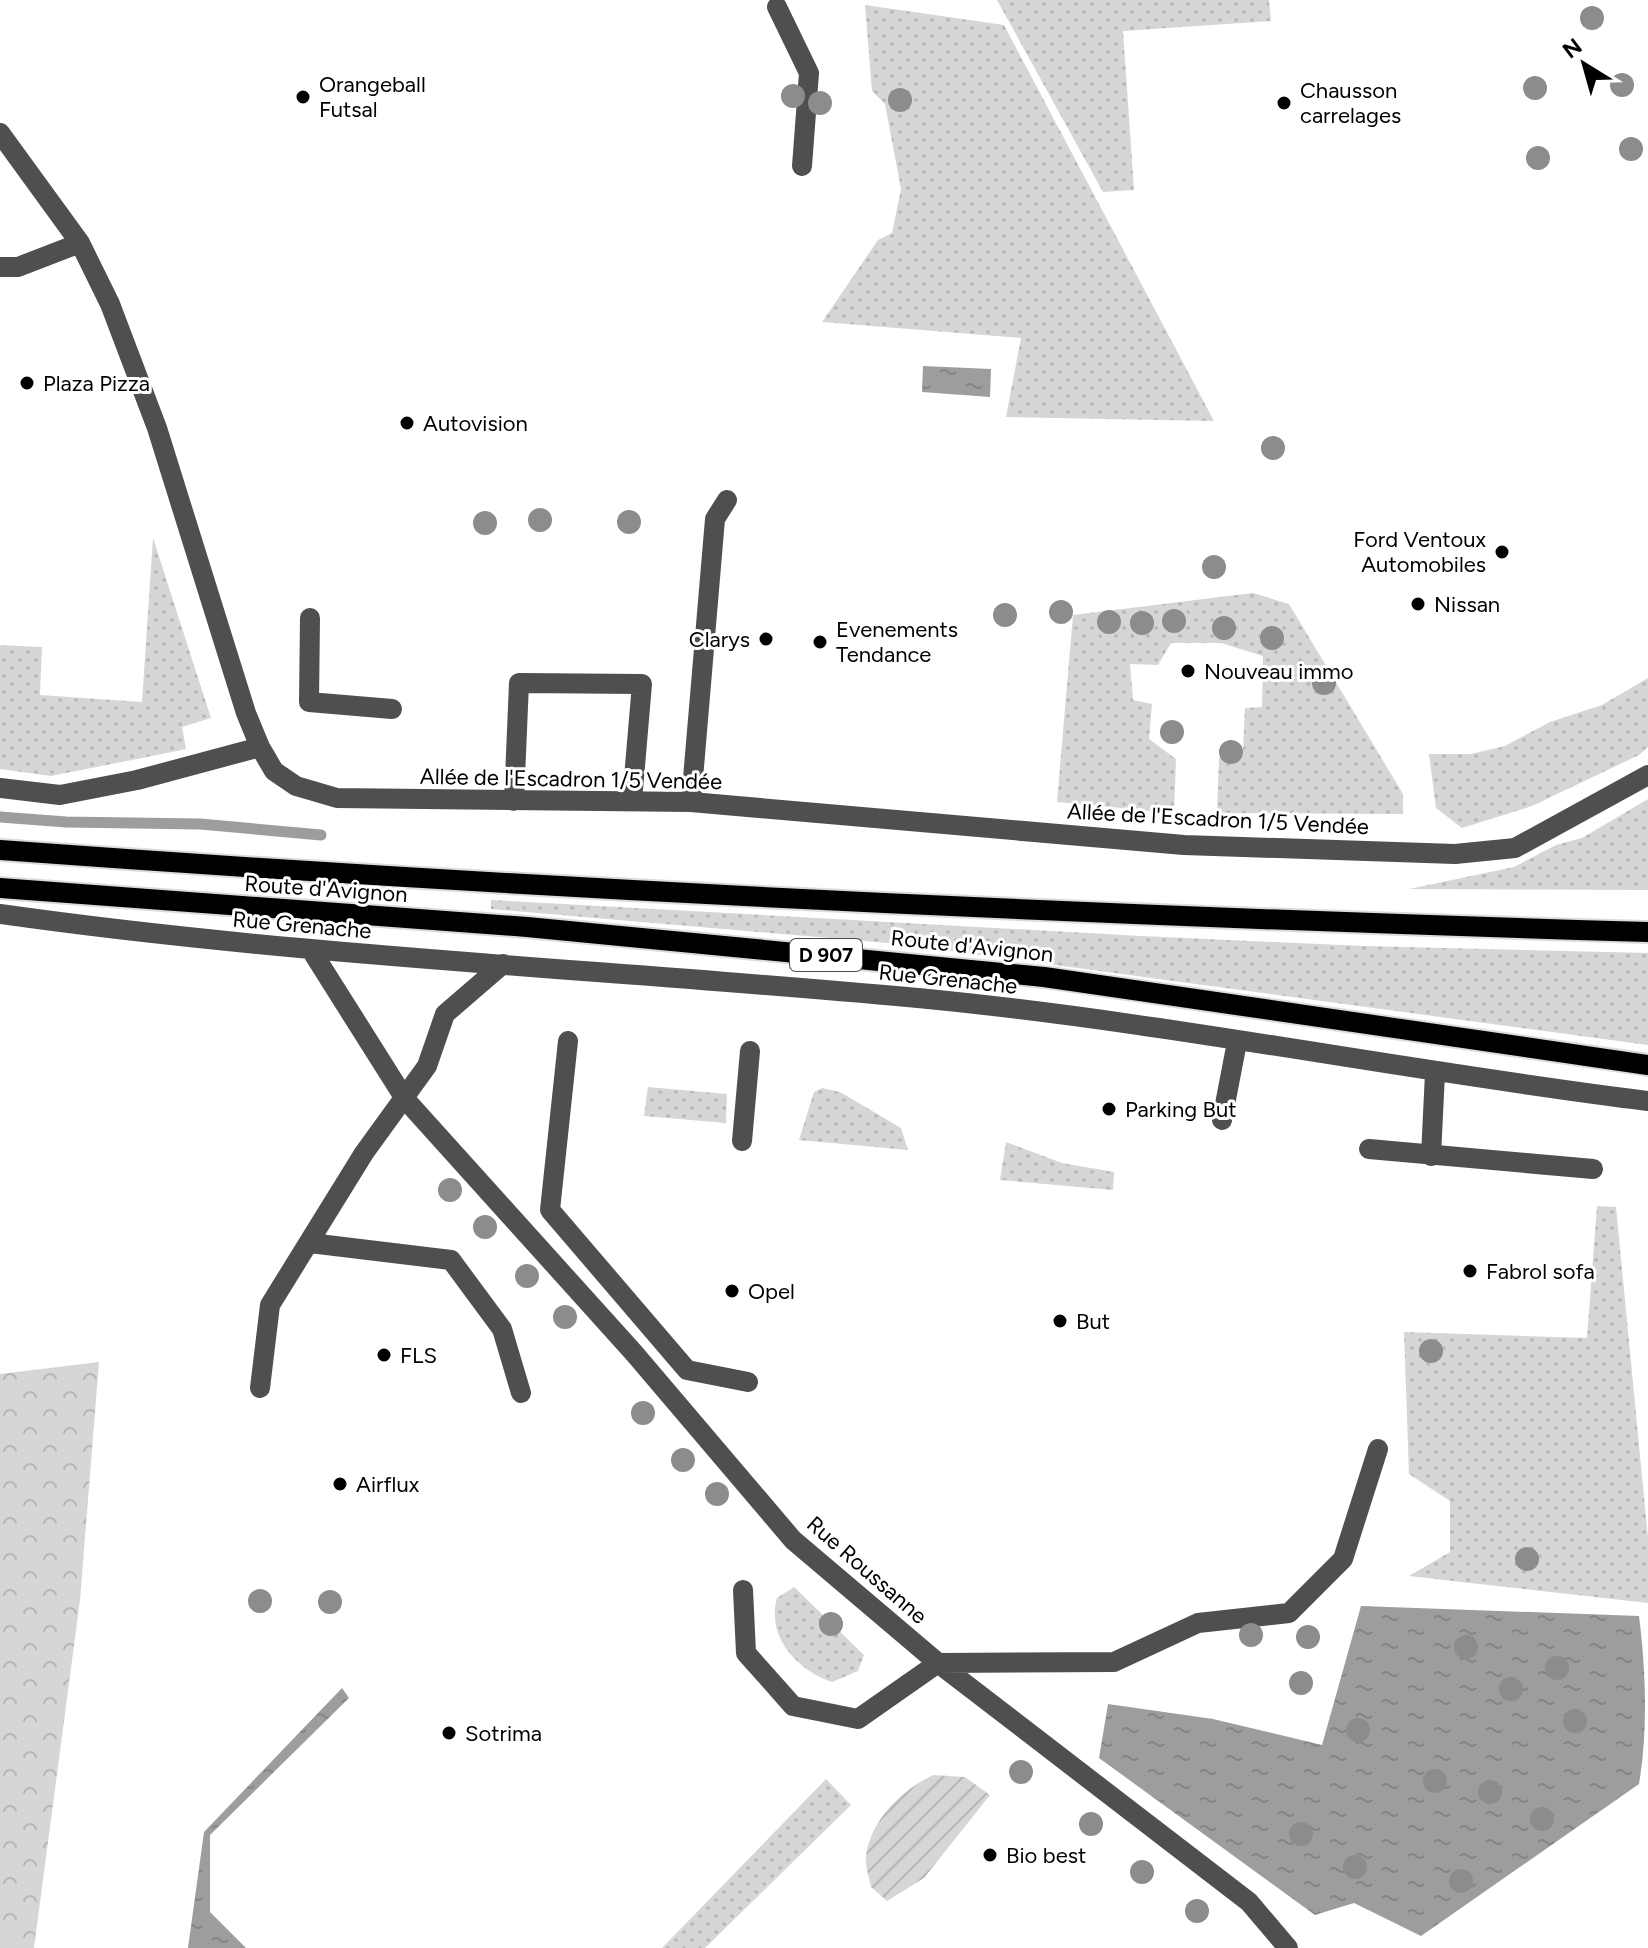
<svg xmlns="http://www.w3.org/2000/svg" width="1648" height="1948" font-family="Figtree,sans-serif">
  <defs>
    <pattern id="grass-dots" width="8" height="8" patternUnits="userSpaceOnUse" patternTransform="scale(2)"><rect width="8" height="8" fill="#d6d6d6"/><path d="M2 2h.1M6 6h.1" fill="none" stroke="#b6b6b6" stroke-width="1.8" stroke-linecap="round"/></pattern>
    <pattern id="forest-crowns" width="20" height="18" patternUnits="userSpaceOnUse" patternTransform="scale(2)"><rect width="20" height="18" fill="#d6d6d6"/><path d="M2 6a3 3 0 1 1 6 0M12 15a3 3 0 1 1 6 0" fill="none" stroke="#b6b6b6"/></pattern>
    <pattern id="garden-furrows" width="10" height="10" patternUnits="userSpaceOnUse" patternTransform="scale(2)"><rect width="10" height="10" fill="#d6d6d6"/><path d="M-1 1l2-2M0 10L10 0M9 11l2-2" fill="none" stroke="#b6b6b6"/></pattern>
    <pattern id="water-ripples" width="26" height="14" patternUnits="userSpaceOnUse" patternTransform="scale(2)"><rect width="26" height="14" fill="#9d9d9d"/><path d="M2 4q2-2 4 0t4 0M15 11q2-2 4 0t4 0" fill="none" stroke="#858585"/></pattern>
  </defs>
  <rect width="100%" height="100%" fill="#fff"/>
  <path fill="url(#grass-dots)" d="M997,0h272l2,21 -148,10 11,159 -31,2z
    M865,5l139,20 210,396 -208,-4 15,-79 -199,-16 56,-82 14,-7 9,-44 -16,-85 -13,-13z
    M153,538l58,180 -29,9 4,22 -14,3 -121,24 -51,-7v-124l42,2 -2,48 102,7z
    M1253,593l36,11 114,190v20l-186,-1 2,-55 24,-7 2,-43 17,-1 1,-51 -42,-13h-50l-13,22 -28,-1 3,36 19,4 -3,35 27,20 -2,54 -117,-11 16,-187z
    M1648,678v69l-9,8 -107,51 -70,22 -26,-20 -7,-54h42l34,-8 45,-24 52,-17z
    M1648,799v91l-239,-1 105,-22 42,-22 26,-7z
    M491,900l650,36 222,10 285,7v92l-749,-101 -408,-35z
    M648,1087l79,7 -1,29 -82,-7z
    M822,1088l18,4 61,36 7,22 -109,-10 15,-48z
    M1006,1142l56,21 52,9 -1,18 -113,-10z
    M1597,1206l19,1 32,331v65l-239,-27 41,-24v-51l-41,-27 -5,-142 183,6z
    M794,1587l70,68 -6,16 -26,11c-35,-12 -66,-45 -55,-84z
    M826,1779l25,26 -146,143h-43z"/>
  <path fill="url(#forest-crowns)" d="M99,1362l-19,238 -46,348h-34v-574z"/>
  <path fill="url(#garden-furrows)" d="M933,1775l32,2 25,18 -66,83 -37,23 -16,-14c-2,-9 -6,-22 -5,-31 5,-37 36,-66 67,-81z"/>
  <path fill="url(#water-ripples)" d="M923,366l68,3 -1,28 -68,-5z
    M1361,1606l278,10c7,55 9,115 0,168l-218,152 -67,-33 -39,12 -216,-157 9,-54 105,15 109,26z
    M342,1688l7,10 -139,137v77l36,36h-58l16,-116z"/>
  <g fill="none" stroke-linecap="round" stroke-linejoin="round">
    <path stroke="#9d9d9d" stroke-width="11" d="M0,817l66,5 134,2 121,11"/>
    <g stroke="#dbdbdb" stroke-width="24">
      <path id="major" d="M0,850c548,40 1098,66 1648,82
        M0,888l527,39 517,50 604,88"/>
    </g>
    <path stroke="#4f4f4f" stroke-width="20" d="M777,7l32,66 -7,93
      M0,133l80,110 30,61 47,124 89,285 14,34 14,24 22,15 41,12 354,4 493,43 271,9 60,-6 133,-73
      M0,267h18l62,-24
      M310,618l-1,84 83,7
      M0,788l60,7 77,-15 123,-33
      M514,801l5,-118 123,1 -10,117
      M691,802l24,-283 12,-19
      M0,914c311,44 625,56 938,86 238,24 473,72 710,101
      M311,950l94,149 229,254 159,187 145,123 311,239 39,46
      M568,1041l-18,169 137,160 61,12
      M1222,1120l15,-78
      M742,1141l8,-90
      M1369,1149l224,20
      M1431,1156l4,-83
      M310,1243l141,17 51,69 19,64
      M260,1388l10,-83 94,-152 63,-87 18,-52 58,-50
      M743,1590l3,63 47,53 65,13 80,-56 176,-1 84,-39 91,-10 54,-54 35,-110"/>
    <use href="#major" stroke="#000" stroke-width="20"/>
  </g>
  <g fill="#8c8c8c">
    <circle cx="1592" cy="18" r="12"/>
    <circle cx="1622" cy="85" r="12"/>
    <circle cx="1535" cy="88" r="12"/>
    <circle cx="793" cy="96" r="12"/>
    <circle cx="900" cy="100" r="12"/>
    <circle cx="820" cy="103" r="12"/>
    <circle cx="1631" cy="149" r="12"/>
    <circle cx="1538" cy="158" r="12"/>
    <circle cx="1273" cy="448" r="12"/>
    <circle cx="540" cy="520" r="12"/>
    <circle cx="629" cy="522" r="12"/>
    <circle cx="485" cy="523" r="12"/>
    <circle cx="1214" cy="567" r="12"/>
    <circle cx="1061" cy="612" r="12"/>
    <circle cx="1005" cy="615" r="12"/>
    <circle cx="1174" cy="621" r="12"/>
    <circle cx="1109" cy="622" r="12"/>
    <circle cx="1142" cy="623" r="12"/>
    <circle cx="1224" cy="628" r="12"/>
    <circle cx="1272" cy="638" r="12"/>
    <circle cx="1324" cy="683" r="12"/>
    <circle cx="1172" cy="732" r="12"/>
    <circle cx="1231" cy="752" r="12"/>
    <circle cx="450" cy="1190" r="12"/>
    <circle cx="485" cy="1227" r="12"/>
    <circle cx="527" cy="1276" r="12"/>
    <circle cx="565" cy="1317" r="12"/>
    <circle cx="1431" cy="1351" r="12"/>
    <circle cx="643" cy="1413" r="12"/>
    <circle cx="683" cy="1460" r="12"/>
    <circle cx="717" cy="1494" r="12"/>
    <circle cx="1527" cy="1559" r="12"/>
    <circle cx="260" cy="1601" r="12"/>
    <circle cx="330" cy="1602" r="12"/>
    <circle cx="831" cy="1624" r="12"/>
    <circle cx="1251" cy="1635" r="12"/>
    <circle cx="1308" cy="1637" r="12"/>
    <circle cx="1466" cy="1647" r="12"/>
    <circle cx="1557" cy="1668" r="12"/>
    <circle cx="1301" cy="1683" r="12"/>
    <circle cx="1511" cy="1689" r="12"/>
    <circle cx="1575" cy="1721" r="12"/>
    <circle cx="1358" cy="1730" r="12"/>
    <circle cx="1021" cy="1772" r="12"/>
    <circle cx="1435" cy="1781" r="12"/>
    <circle cx="1490" cy="1792" r="12"/>
    <circle cx="1542" cy="1819" r="12"/>
    <circle cx="1091" cy="1824" r="12"/>
    <circle cx="1301" cy="1834" r="12"/>
    <circle cx="1355" cy="1867" r="12"/>
    <circle cx="1142" cy="1872" r="12"/>
    <circle cx="1461" cy="1881" r="12"/>
    <circle cx="1197" cy="1911" r="12"/>
  </g>
  <g fill="#000" stroke="#fff" stroke-width="3">
    <circle cx="303" cy="97" r="8"/>
    <circle cx="1284" cy="103" r="8"/>
    <circle cx="27" cy="383" r="8"/>
    <circle cx="407" cy="423" r="8"/>
    <circle cx="1502" cy="552" r="8"/>
    <circle cx="1418" cy="604" r="8"/>
    <circle cx="766" cy="639" r="8"/>
    <circle cx="820" cy="642" r="8"/>
    <circle cx="1188" cy="671" r="8"/>
    <circle cx="1109" cy="1109" r="8"/>
    <circle cx="1470" cy="1271" r="8"/>
    <circle cx="732" cy="1291" r="8"/>
    <circle cx="1060" cy="1321" r="8"/>
    <circle cx="384" cy="1355" r="8"/>
    <circle cx="340" cy="1484" r="8"/>
    <circle cx="449" cy="1733" r="8"/>
    <circle cx="990" cy="1855" r="8"/>
  </g>
  <g text-anchor="middle" dominant-baseline="central" stroke-width="6" stroke-linejoin="round" paint-order="stroke">
    <rect fill="#fff" stroke="#4c4c4c" stroke-width="2" x="790" y="939" width="72" height="32" rx="6"/>
    <g font-size="20" font-weight="bold" fill="#000">
      <text x="826" y="955">D 907</text>
    </g>
    <g font-size="22" fill="#000" stroke="#fff" text-anchor="start">
      <text x="319" y="84">Orangeball<tspan x="319" dy="25">Futsal</tspan></text>
      <text x="1300" y="90">Chausson<tspan x="1300" dy="25">carrelages</tspan></text>
      <text x="43" y="383">Plaza Pizza</text>
      <text x="423" y="423">Autovision</text>
      <text x="1486" y="539" text-anchor="end">Ford Ventoux<tspan x="1486" dy="25">Automobiles</tspan></text>
      <text x="1434" y="604">Nissan</text>
      <text x="836" y="629">Evenements<tspan x="836" dy="25">Tendance</tspan></text>
      <text x="750" y="639" text-anchor="end">Clarys</text>
      <text x="1204" y="671">Nouveau immo</text>
      <text x="1125" y="1109">Parking But</text>
      <text x="1486" y="1271">Fabrol sofa</text>
      <text x="748" y="1291">Opel</text>
      <text x="1076" y="1321">But</text>
      <text x="400" y="1355">FLS</text>
      <text x="356" y="1484">Airflux</text>
      <text x="465" y="1733">Sotrima</text>
      <text x="1006" y="1855">Bio best</text>
    </g>
    <g font-size="22" fill="#000" stroke="#fff">
      <text transform="translate(571 779) rotate(1)">Allée de l'Escadron 1/5 Vendée</text>
      <text transform="translate(1218 819) rotate(3)">Allée de l'Escadron 1/5 Vendée</text>
      <text transform="translate(326 889) rotate(4)">Route d'Avignon</text>
      <text transform="translate(302 925) rotate(5)">Rue Grenache</text>
      <text transform="translate(972 946) rotate(6)">Route d'Avignon</text>
      <text transform="translate(948 979) rotate(6)">Rue Grenache</text>
      <text transform="translate(867 1570) rotate(41)">Rue Roussanne</text>
    </g>
  </g>
  <g transform="translate(1584 64) rotate(323)" stroke="#ffffff" stroke-width="6" paint-order="stroke">
  <path d="M0-6L14 30L0 20L-14 30Z" fill="#000000"/>
  <text y="-12" font-size="22" font-weight="bold" text-anchor="middle" fill="#000000">N</text>
  </g>
</svg>
